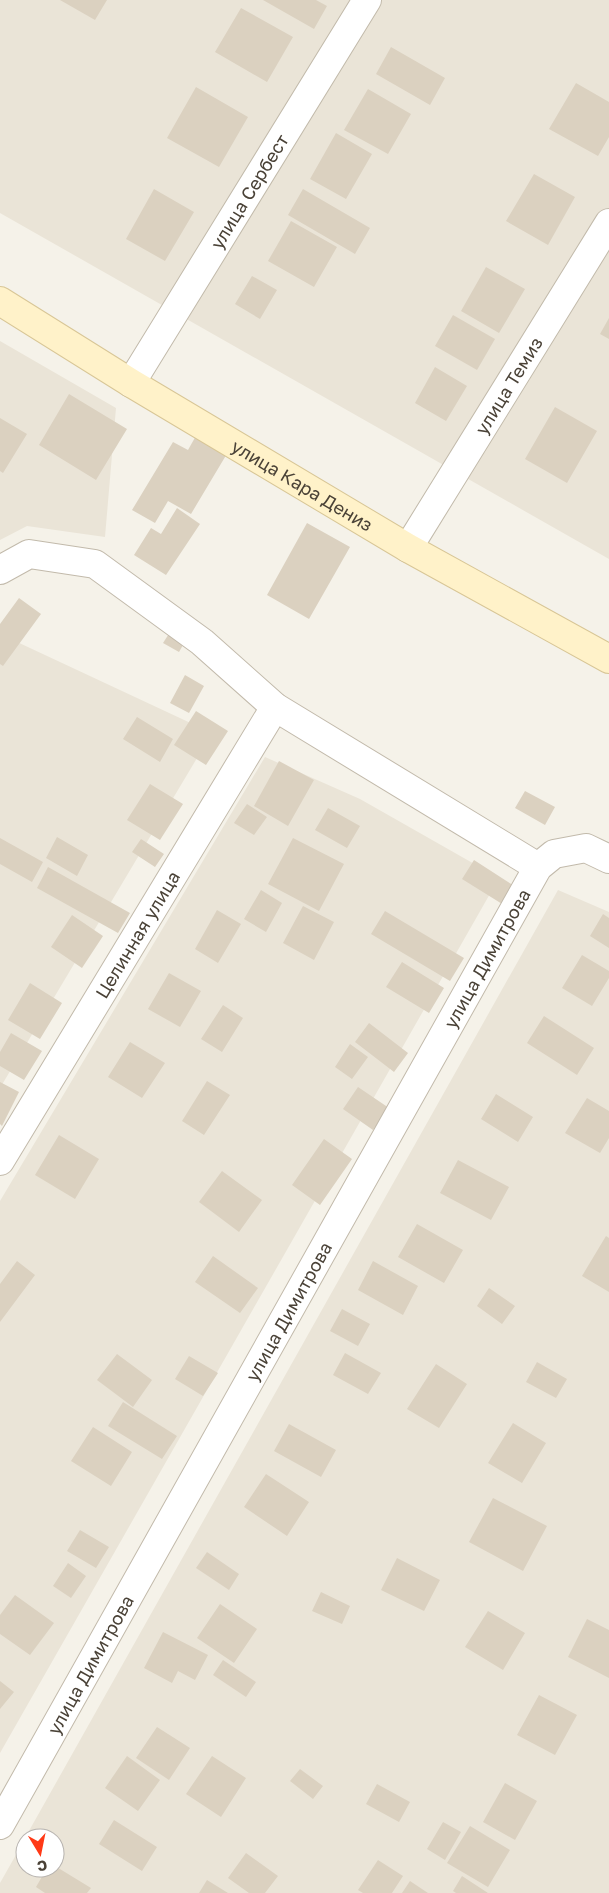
<svg xmlns="http://www.w3.org/2000/svg" width="609" height="1893" font-family="'Golos Text',sans-serif">
  <rect width="100%" height="100%" fill="#f5f2e9"/>
  <path fill="#eae4d7" d="M0,0h609v559l-609,-346z
    M0,341l116,67 -11,129 -78,-11 -27,14z
    M0,634l212,99 -212,355z
    M265,757l95,42 139,79 -499,875v-552z
    M558,890l51,22v981h-609v-10l25,-44v29h30v-30h-30z"/>
  <path fill="#dbd1c0" d="M60,0h47l-12,20z
    M263,0h53l11,6 -13,23z
    M241,8l52,29 -26,45 -52,-30z
    M391,47l54,31 -15,27 -54,-31z
    M576,83l33,19v35l-11,19 -49,-27z
    M196,87l52,30 -29,50 -52,-29z
    M368,89l43,25 -23,40 -44,-24z
    M336,133l36,21 -26,45 -36,-20z
    M534,174l41,23 -27,48 -42,-24z
    M154,189l40,23 -29,49 -39,-22z
    M303,189l67,39 -15,26 -67,-39z
    M291,221l46,26 -23,40 -46,-26z
    M486,267l39,22 -26,44 -38,-22z
    M252,276l25,14 -17,29 -25,-15z
    M453,315l42,24 -18,31 -42,-24z
    M609,318v21l-9,-5z
    M435,367l32,19 -21,35 -31,-18z
    M69,394l58,35 -31,51 -57,-35z
    M555,407l42,24 -30,52 -42,-24z
    M0,418l27,16 -24,39 -3,-2z
    M197,434l31,18 -37,62 -23,-13 -13,22 -23,-13 41,-68 15,8z
    M177,508l23,16 -34,51 -32,-20 17,-27 10,6z
    M307,523l43,24 -41,72 -42,-24z
    M19,598l22,16 -38,52 -3,-2v-40z
    M172,629l15,9 -8,14 -16,-9z
    M185,675l19,11 -15,27 -19,-10z
    M196,711l32,20 -22,34 -32,-20z
    M137,717l36,22 -13,23 -37,-23z
    M279,761l35,19 -26,46 -34,-20z
    M150,784l33,20 -23,36 -33,-20z
    M525,791l30,16 -10,18 -30,-17z
    M247,804l20,13 -13,18 -20,-12z
    M328,808l32,18 -13,22 -32,-18z
    M57,837l31,18 -11,21 -31,-18z
    M0,838l43,24 -11,20 -32,-18z
    M293,838l51,26 -25,47 -51,-27z
    M141,839l23,15 -9,13 -23,-15z
    M474,860l45,29 -12,18 -45,-28z
    M48,867l82,46 -12,20 -81,-45z
    M261,890l21,13 -16,29 -22,-13z
    M303,906l31,16 -20,38 -31,-17z
    M217,910l24,14 -23,39 -23,-14z
    M385,911l79,47 -14,23 -79,-47z
    M603,914l6,4v30l-19,-12z
    M72,915l31,21 -21,32 -31,-21z
    M582,955l27,16v7l-17,28 -30,-18z
    M402,962l42,26 -15,25 -43,-26z
    M169,973l32,18 -21,36 -32,-18z
    M30,983l32,20 -22,36 -32,-19z
    M223,1005l20,13 -21,34 -21,-13z
    M544,1016l50,32 -17,27 -50,-32z
    M369,1023l39,30 -14,19 -39,-30z
    M11,1033l31,18 -18,29 -24,-14v-14z
    M130,1042l35,21 -23,35 -34,-21z
    M350,1044l18,13 -16,22 -17,-12z
    M207,1081l23,14 -26,40 -22,-14z
    M0,1082l19,10 -17,34 -2,-2z
    M358,1087l31,21 -16,22 -30,-21z
    M496,1094l37,23 -15,25 -37,-23z
    M587,1098l22,13v27l-9,15 -35,-20z
    M59,1135l40,24 -24,40 -40,-24z
    M324,1139l28,20 -32,46 -28,-20z
    M458,1160l51,27 -18,33 -51,-27z
    M222,1171l40,29 -23,32 -40,-30z
    M417,1224l46,26 -19,33 -46,-26z
    M606,1236l3,2v54l-27,-16z
    M213,1256l45,32 -18,25 -45,-31z
    M17,1261l18,14 -35,47v-38z
    M373,1261l45,25 -15,29 -45,-25z
    M489,1288l26,18 -13,18 -25,-18z
    M342,1309l28,15 -12,22 -28,-15z
    M345,1353l36,20 -13,21 -35,-19z
    M117,1354l35,26 -19,27 -36,-27z
    M189,1356l29,17 -15,23 -28,-17z
    M537,1362l30,17 -11,19 -30,-16z
    M436,1364l31,20 -28,44 -32,-19z
    M123,1402l54,34 -15,23 -54,-33z
    M513,1423l33,20 -24,40 -34,-20z
    M289,1424l47,26 -15,27 -47,-26z
    M93,1427l39,25 -21,34 -40,-25z
    M266,1474l43,28 -22,34 -43,-29z
    M493,1498l54,28 -24,45 -54,-29z
    M80,1530l29,17 -13,21 -29,-17z
    M207,1552l32,22 -10,16 -33,-22z
    M397,1558l43,22 -16,31 -43,-21z
    M68,1563l18,13 -15,22 -18,-12z
    M321,1592l29,14 -8,18 -30,-13z
    M15,1595l39,28 -24,32 -30,-21v-19z
    M220,1604l37,25 -23,34 -37,-25z
    M488,1611l37,22 -22,37 -38,-23z
    M587,1619l22,11v48l-41,-21z
    M163,1632l45,23 -13,25 -17,-9 -6,12 -28,-15z
    M223,1660l33,22 -10,15 -33,-22z
    M0,1681l14,11 -14,17z
    M539,1695l38,20 -22,40 -38,-20z
    M157,1727l33,21 -21,32 -33,-22z
    M127,1756l33,24 -22,31 -33,-23z
    M212,1756l34,22 -25,39 -35,-23z
    M300,1769l23,17 -10,13 -23,-18z
    M505,1783l32,18 -22,39 -32,-18z
    M377,1784l33,18 -11,20 -33,-18z
    M114,1820l43,27 -15,24 -43,-27z
    M443,1822l18,10 -16,28 -18,-11z
    M470,1826l40,24 -22,37 -41,-24z
    M246,1853l32,23 -13,17h-16l-21,-15z
    M378,1860l25,16 -11,17h-29l-5,-3z
    M55,1866l36,22 -4,5h-42l-9,-6 11,-19h8z
    M462,1876l26,17h-32l-3,-2z
    M207,1880l21,13h-29z
    M410,1881l18,12h-26z"/>
  <g fill="none" stroke-linecap="round" stroke-linejoin="round">
    <g stroke="#c2baab" stroke-width="30">
      <g id="minor">
        <path id="s1" d="M131,383l236,-383"/>
        <path id="s2" d="M408,548l201,-325"/>
        <path d="M0,570l29,-16 66,10 107,78 73,65 263,160"/>
        <path id="s3" d="M0,1161l275,-454"/>
        <path id="s4" d="M0,1825l538,-958 16,-13 32,-6 23,11"/>
      </g>
    </g>
    <g stroke="#d8c696" stroke-width="30">
      <g id="secondary">
        <path id="s5" d="M0,301l131,82 277,165 201,111"/>
      </g>
    </g>
    <use href="#minor" stroke="#fff" stroke-width="28"/>
    <use href="#secondary" stroke="#fff2c9" stroke-width="28"/>
  </g>
  <g text-anchor="middle" dominant-baseline="central" stroke-width="4" stroke-linejoin="round" paint-order="stroke">
    <g font-size="18" fill="#4a4237" stroke="#fff">
      <text stroke="none"><textPath href="#s1" startOffset="225">улица Сербест</textPath></text>
      <text stroke="none"><textPath href="#s2" startOffset="191">улица Темиз</textPath></text>
      <text stroke="none"><textPath href="#s5" startOffset="354">улица Кара Дениз</textPath></text>
      <text stroke="none"><textPath href="#s3" startOffset="265">Целинная улица</textPath></text>
      <text stroke="none"><textPath href="#s4" startOffset="994">улица Димитрова</textPath></text>
      <text stroke="none"><textPath href="#s4" startOffset="589">улица Димитрова</textPath></text>
      <text stroke="none"><textPath href="#s4" startOffset="184">улица Димитрова</textPath></text>
    </g>
  </g>
  <g transform="translate(40 1853) rotate(170)"><circle r="24" fill="#ffffff" stroke="#b7b3af"/>
  <path d="M0-4L9 19L0 12L-9 19Z" fill="#ff3916"/>
  <text y="-8" font-size="14" font-weight="bold" text-anchor="middle" fill="#4a4237">С</text>
  </g>
</svg>
